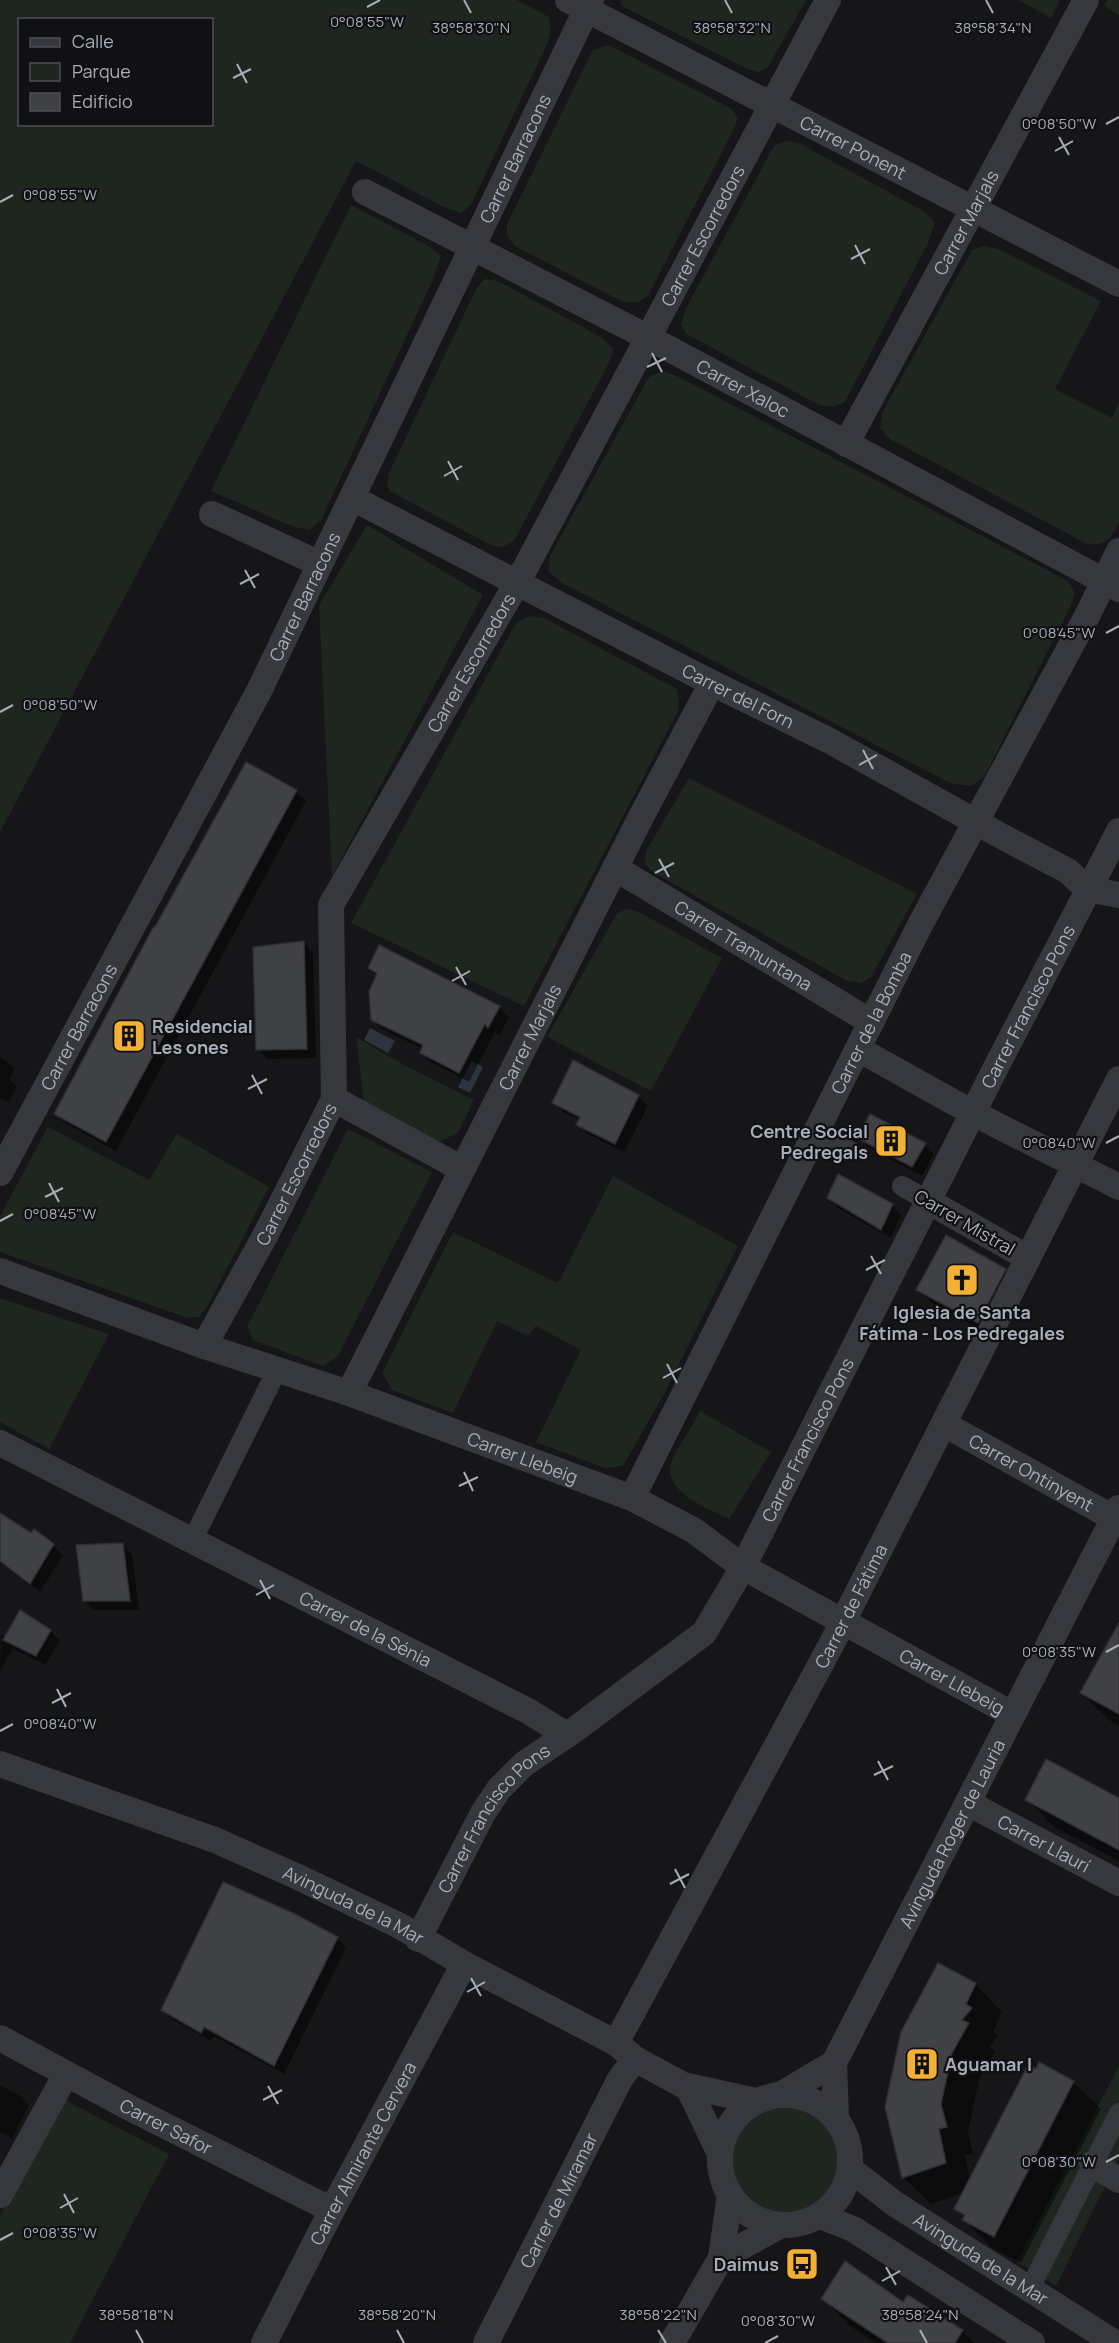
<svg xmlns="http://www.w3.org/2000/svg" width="1119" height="2343" font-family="Manrope,sans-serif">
  <rect width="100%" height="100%" fill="#161618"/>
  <path fill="#1e261f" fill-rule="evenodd" d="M0,0h517l32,17 2,10 -3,15 -77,163 -10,8 -17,-6 -88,-46 -356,671zM20,20h192v104h-192z
    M620,0h186l-38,67 -9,5 -12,-3 -125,-63z
    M1018,0h42l-9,18z
    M1107,0h12v15l-15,-9z
    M609,45l123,64 6,9 -6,15 -84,163 -10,6h-15l-108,-56 -8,-10v-12l86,-174z
    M786,141l13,2 126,69 10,10 -7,21 -83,159 -12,5 -14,-2 -133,-71 -5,-10 4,-14 89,-164z
    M351,205l76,40 14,10 -7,22 -113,243 -11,10 -16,-3 -83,-36z
    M984,246l14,3 103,52 -46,88 57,29 7,-16v121c-9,16 -12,23 -32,21l-197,-105 -10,-11 2,-15 90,-163z
    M485,279l13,2 105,57 10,11 -3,12 -96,180 -12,6 -10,-1 -102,-55 -3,-6 2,-12 88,-186z
    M662,371l13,4 393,206 7,11 -4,13 -87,172 -13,9 -21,-3 -388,-200 -14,-12 2,-15 99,-179z
    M367,525l116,70 -151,281 -13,-271z
    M529,616l15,2 133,71 2,11 -1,11 -154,295 -173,-83 165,-300z
    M689,778l228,116 -46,83 -10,6 -14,-2 -193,-108 -9,-9 1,-13z
    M625,909l12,2 85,47 -71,133 -104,-54 69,-122z
    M356,1037l48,28 70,35 -16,33 -20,9 -74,-40z
    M48,1127l101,53 28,-46 92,53 -62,120 -8,10 -11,1 -188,-66v-36z
    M348,1129l84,43 -94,184 -15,10 -70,-26 -6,-13z
    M613,1176l125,70 -74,148 -41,72 -18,2 -69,-26 45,-92 -45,-24 -8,10 -31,-15 -44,92 -61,-23 -10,-17 71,-141 105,51z
    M0,1298l109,36 -60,115 -49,-27z
    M700,1411l71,41 -42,67c-20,-10 -69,-28 -57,-58 7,-17 20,-33 28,-50z
    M1119,2066v92l-63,128 -39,-24z
    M720 2160a65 65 0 1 1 130 0a65 65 0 1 1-130 0Z
    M63,2099l106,55 -99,189h-70v-128z"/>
  <path fill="#2c353c" d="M370,1028l25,13 -7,12 -24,-13z
    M472,1061l11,6 -13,26 -12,-6z"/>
  <path fill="#0007" d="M296,792l10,9 -190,350 -51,-28 -10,-9z
    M303,943l10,9 3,106 -49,1 -9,-10z
    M380,947l119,61 10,9 -10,19 -4,-4 -26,50 -38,-20 -10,-9 2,-4 -41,-20 -10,-10 6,-44 -8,-7z
    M0,1056l15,13 -6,10 8,8 -9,15 -7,-4 -1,1z
    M638,1096l10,10 -24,46 -36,-18 -10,-10 2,-4 -17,-8 -9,-10z
    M859,1137l66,8 9,9 -12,22 -54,-29z
    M829,1198l63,7 9,10 -10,23 -53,-30z
    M1005,1270l14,15 -26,51 -60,-32 -15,-14z
    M0,1515l32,20 3,-4 28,24 -23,37 -40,-30z
    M122,1545l10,9 7,56h-45l-10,-10z
    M1119,1626v100l-10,-6 -27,-27z
    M50,1631l10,9 -14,25 -33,-16 -13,21 1,-36 5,3z
    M1027,1799l92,1v61l-65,-34z
    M337,1938l9,10 -62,126 -70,-38 -3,5 -39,-22 -9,-10z
    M975,1984l27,28 -9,20 5,4 -8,10 5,6 -16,28 -11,52 5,22 -8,1 5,25 103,-98 28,27 -80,154 -30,-16 -27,-27 1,-2 -9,-10 7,-15 -32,11 -28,-27 -16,-70z
    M0,2085l20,11 9,9 -17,33 -12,-6z
    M823,2298l81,6 58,27 12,12h-98l-26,-17z"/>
  <path fill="#404145" stroke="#303034" stroke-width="1.5" d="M246,762l51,28 -191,352 -52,-28 100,-188 1,1z
    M304,941l3,108 -51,1 -3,-103z
    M379,945l121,61 -12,22 -3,-4 -26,49 -39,-20 3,-8 -52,-25 -2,-28 8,-19 -9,-5z
    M573,1060l66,35 -24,49 -39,-19 4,-8 -28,-14z
    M870,1114l56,29 -14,24 -55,-29z
    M838,1174l55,30 -12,26 -54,-32z
    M946,1235l60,34 -28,54 -62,-33z
    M0,1513l31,20 3,-4 20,15 -24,40 -30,-23z
    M123,1543l7,58h-47l-7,-56z
    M20,1610l31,20 -15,26 -33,-16z
    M1119,1623v91l-39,-21z
    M1046,1759l73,39v52l-94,-50z
    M223,1882l72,32 43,23 -64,129 -70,-39 -3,6 -40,-23z
    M938,1963l38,20 -10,21 6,4 -10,12 7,3 -17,30 -11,51 6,23 -8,2 7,34 -44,15 -17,-71 16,-75z
    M1039,2062l35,19 -80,156 -32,-17 3,-5 -11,-6 74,-144 8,4z
    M845,2261l58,41 5,-7 55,35 -8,13h-67l-67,-44z"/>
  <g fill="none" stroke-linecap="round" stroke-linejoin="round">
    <path stroke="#37383d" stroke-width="20" d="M815,1133l35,18
      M902,1186l26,15
      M192,1541l85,-171
      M1029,2290l90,-177"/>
    <g stroke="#37383d" stroke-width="26">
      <path id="s1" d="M568,0l551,284"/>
      <path id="s2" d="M365,192l284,146 470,251"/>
      <path id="s3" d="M846,444l240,-444"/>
      <path id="s4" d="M352,498l360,185 118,58 173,96 65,34 19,18 32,6"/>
      <path d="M212,514l108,50"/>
      <path id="s5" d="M615,868l256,154"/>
      <path d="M858,1049l115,64 146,74"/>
      <path d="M334,1099l128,70"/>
      <path id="s6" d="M0,1173l259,-482 332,-691"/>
      <path d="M928,1201l100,57"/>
      <path id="s7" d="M0,1271l204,75 145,47 283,105 61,32 50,37 269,147"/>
      <path id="s8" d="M204,1346l62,-112 68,-135 -3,-194 190,-329 307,-576"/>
      <path id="s9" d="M349,1393l292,-576 71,-134"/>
      <path id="s10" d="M944,1424l175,97"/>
      <path id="s11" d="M0,1443l528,268 39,24"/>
      <path id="s12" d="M632,1498l288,-573 167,-309 32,-65"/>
      <path id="s13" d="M0,1764l215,76 83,37 102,49 64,38 152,79 19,16 48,26 73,16"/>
      <path id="s14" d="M968,1803l151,80"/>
      <path id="s15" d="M418,1939l65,-126 16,-24 25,-25 53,-36 127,-95 39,-66 251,-496 125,-240"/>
      <path id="s16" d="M0,2038l130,70 202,102"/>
      <path id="s17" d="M616,2043l215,-398 288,-566"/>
      <path id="s18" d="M834,2063l285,-555"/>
      <path d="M834,2063l2,55"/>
      <path d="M688,2087l32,67"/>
      <path d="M782,2094l52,-31"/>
      <circle cx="785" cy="2160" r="65"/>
      <path d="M1092,2164l27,16"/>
      <path id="s19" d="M850,2169l45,35 220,139"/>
      <path d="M0,2195l66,-121"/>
      <path d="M820,2216l33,13 179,114"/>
      <path d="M721,2258l60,-33"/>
      <path id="s20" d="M264,2343l68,-133 132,-246"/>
      <path id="s21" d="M486,2343l134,-264 15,-20"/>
      <path d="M672,2343l49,-85 9,-64"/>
    </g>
  </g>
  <path fill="none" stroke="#a8adb8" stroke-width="2" d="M464,0l7,13M725,0l7,13M986,0l7,13M367,7l13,-7M237,64l10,19M233,78l18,-9M1106,124l13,-7M1059,137l10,18M1055,151l18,-10M0,202l13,-7M855,245l10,19M851,259l19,-10M652,353l10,19M647,367l19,-9M448,461l10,19M444,476l18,-10M245,570l10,18M240,584l19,-10M1106,633l13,-7M0,712l13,-7M863,750l10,19M859,765l18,-10M659,859l10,18M655,873l19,-10M456,967l10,18M452,981l18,-10M252,1075l10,19M248,1089l19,-10M1106,1143l13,-7M49,1183l10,19M45,1197l18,-9M0,1221l13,-7M871,1256l10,18M866,1270l19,-10M667,1364l10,19M663,1378l18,-10M464,1472l9,19M459,1486l19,-9M260,1580l10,19M256,1595l18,-10M1106,1652l13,-7M57,1689l9,18M52,1703l19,-10M0,1731l13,-7M878,1761l10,19M874,1775l19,-9M675,1869l10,19M670,1884l19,-10M471,1978l10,18M467,1992l18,-10M268,2086l10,18M263,2100l19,-10M1106,2162l13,-7M64,2194l10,19M60,2208l18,-10M0,2240l13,-7M886,2267l10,18M882,2281l18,-10M136,2330l7,13M397,2330l7,13M658,2330l8,13M920,2330l7,13M765,2343l13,-7"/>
  <defs>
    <g id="building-square" transform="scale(1.725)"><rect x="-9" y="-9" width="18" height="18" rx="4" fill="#f2b134" stroke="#111113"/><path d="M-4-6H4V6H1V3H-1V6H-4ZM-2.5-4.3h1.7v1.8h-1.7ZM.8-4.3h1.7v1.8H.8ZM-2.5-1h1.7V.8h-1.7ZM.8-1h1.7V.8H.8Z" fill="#111"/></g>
    <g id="church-square" transform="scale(1.725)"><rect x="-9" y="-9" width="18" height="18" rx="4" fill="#f2b134" stroke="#111113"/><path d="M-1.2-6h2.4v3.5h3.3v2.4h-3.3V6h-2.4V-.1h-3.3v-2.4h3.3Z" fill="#111"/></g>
    <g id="bus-square" transform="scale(1.725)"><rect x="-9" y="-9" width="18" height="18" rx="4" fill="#f2b134" stroke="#111113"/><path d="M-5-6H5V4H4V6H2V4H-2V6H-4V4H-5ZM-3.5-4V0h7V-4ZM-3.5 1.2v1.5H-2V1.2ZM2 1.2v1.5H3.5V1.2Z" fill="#111"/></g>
  </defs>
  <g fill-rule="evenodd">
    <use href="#building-square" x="129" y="1036"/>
    <use href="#building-square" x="891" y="1141"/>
    <use href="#church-square" x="962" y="1280"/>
    <use href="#building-square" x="922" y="2064"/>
    <use href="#bus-square" x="802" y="2264"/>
  </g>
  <g text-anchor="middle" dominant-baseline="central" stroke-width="4.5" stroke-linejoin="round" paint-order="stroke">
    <g font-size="18" fill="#a8adb8" stroke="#111113">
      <text stroke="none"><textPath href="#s1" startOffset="321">Carrer Ponent</textPath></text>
      <text stroke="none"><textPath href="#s6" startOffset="1138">Carrer Barracons</textPath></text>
      <text stroke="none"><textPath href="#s3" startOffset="252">Carrer Marjals</textPath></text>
      <text stroke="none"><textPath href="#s8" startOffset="1239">Carrer Escorredors</textPath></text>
      <text stroke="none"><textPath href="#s2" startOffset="426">Carrer Xaloc</textPath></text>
      <text stroke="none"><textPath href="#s6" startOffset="652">Carrer Barracons</textPath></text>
      <text stroke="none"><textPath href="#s8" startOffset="753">Carrer Escorredors</textPath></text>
      <text stroke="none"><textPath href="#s4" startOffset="434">Carrer del Forn</textPath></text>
      <text stroke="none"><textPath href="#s5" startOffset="150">Carrer Tramuntana</textPath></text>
      <text stroke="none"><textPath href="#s15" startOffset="1134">Carrer Francisco Pons</textPath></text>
      <text stroke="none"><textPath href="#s12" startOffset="532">Carrer de la Bomba</textPath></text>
      <text stroke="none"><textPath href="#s6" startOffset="166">Carrer Barracons</textPath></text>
      <text stroke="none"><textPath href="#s9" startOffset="399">Carrer Marjals</textPath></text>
      <text stroke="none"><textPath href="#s8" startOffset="195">Carrer Escorredors</textPath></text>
      <text transform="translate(965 1222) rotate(30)">Carrer Mistral</text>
      <text stroke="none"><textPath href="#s15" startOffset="648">Carrer Francisco Pons</textPath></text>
      <text stroke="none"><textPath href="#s7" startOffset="555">Carrer Llebeig</textPath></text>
      <text stroke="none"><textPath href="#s10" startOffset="100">Carrer Ontinyent</textPath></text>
      <text stroke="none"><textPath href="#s17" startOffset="496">Carrer de Fátima</textPath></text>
      <text stroke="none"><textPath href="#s11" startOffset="410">Carrer de la Sénia</textPath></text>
      <text stroke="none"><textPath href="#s7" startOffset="1041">Carrer Llebeig</textPath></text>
      <text stroke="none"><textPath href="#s15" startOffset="144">Carrer Francisco Pons</textPath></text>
      <text stroke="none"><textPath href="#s18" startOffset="258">Avinguda Roger de Lauria</textPath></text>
      <text stroke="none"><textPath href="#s14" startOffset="86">Carrer Llaurí</textPath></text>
      <text stroke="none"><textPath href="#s13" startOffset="381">Avinguda de la Mar</textPath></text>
      <text stroke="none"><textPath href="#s16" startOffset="188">Carrer Safor</textPath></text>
      <text stroke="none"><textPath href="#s20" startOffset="214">Carrer Almirante Cervera</textPath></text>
      <text stroke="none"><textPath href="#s21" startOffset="160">Carrer de Miramar</textPath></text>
      <text stroke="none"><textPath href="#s19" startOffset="159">Avinguda de la Mar</textPath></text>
    </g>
    <g font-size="18" font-weight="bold" fill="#a8adb8" stroke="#111113" text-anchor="start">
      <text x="152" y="1026">Residencial<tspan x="152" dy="21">Les ones</tspan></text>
      <text x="868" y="1131" text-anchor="end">Centre Social<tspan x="868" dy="21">Pedregals</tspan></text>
      <text x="962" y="1312" text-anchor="middle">Iglesia de Santa<tspan x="962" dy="21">Fátima - Los Pedregales</tspan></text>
      <text x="945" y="2064">Aguamar I</text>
      <text x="779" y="2264" text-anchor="end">Daimus</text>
    </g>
  </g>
  <g font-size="15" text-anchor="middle" fill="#a8adb8" stroke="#111113" stroke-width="4.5" stroke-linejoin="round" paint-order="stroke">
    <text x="367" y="27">0°08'55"W</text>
    <text x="471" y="33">38°58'30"N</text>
    <text x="732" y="33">38°58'32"N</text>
    <text x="993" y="33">38°58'34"N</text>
    <text x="1059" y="129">0°08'50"W</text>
    <text x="60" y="200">0°08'55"W</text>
    <text x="1059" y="638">0°08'45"W</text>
    <text x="60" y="710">0°08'50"W</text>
    <text x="1059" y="1148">0°08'40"W</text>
    <text x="60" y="1219">0°08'45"W</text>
    <text x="1059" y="1657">0°08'35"W</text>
    <text x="60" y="1729">0°08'40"W</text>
    <text x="1059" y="2167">0°08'30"W</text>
    <text x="60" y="2238">0°08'35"W</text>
    <text x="136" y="2320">38°58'18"N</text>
    <text x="397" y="2320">38°58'20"N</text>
    <text x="658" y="2320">38°58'22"N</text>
    <text x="920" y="2320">38°58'24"N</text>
    <text x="778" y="2326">0°08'30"W</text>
  </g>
  <rect x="18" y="18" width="195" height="108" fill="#111113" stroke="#4d4f55" stroke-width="1.5"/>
  <rect x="30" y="38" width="30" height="9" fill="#37383d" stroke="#4d4f55" stroke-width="1.5"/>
  <text x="72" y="48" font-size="18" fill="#a8adb8">Calle</text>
  <rect x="30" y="63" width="30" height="18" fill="#1e261f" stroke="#4d4f55" stroke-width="1.5"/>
  <text x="72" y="78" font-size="18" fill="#a8adb8">Parque</text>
  <rect x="30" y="93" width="30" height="18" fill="#404145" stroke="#4d4f55" stroke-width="1.5"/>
  <text x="72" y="108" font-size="18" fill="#a8adb8">Edificio</text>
</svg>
